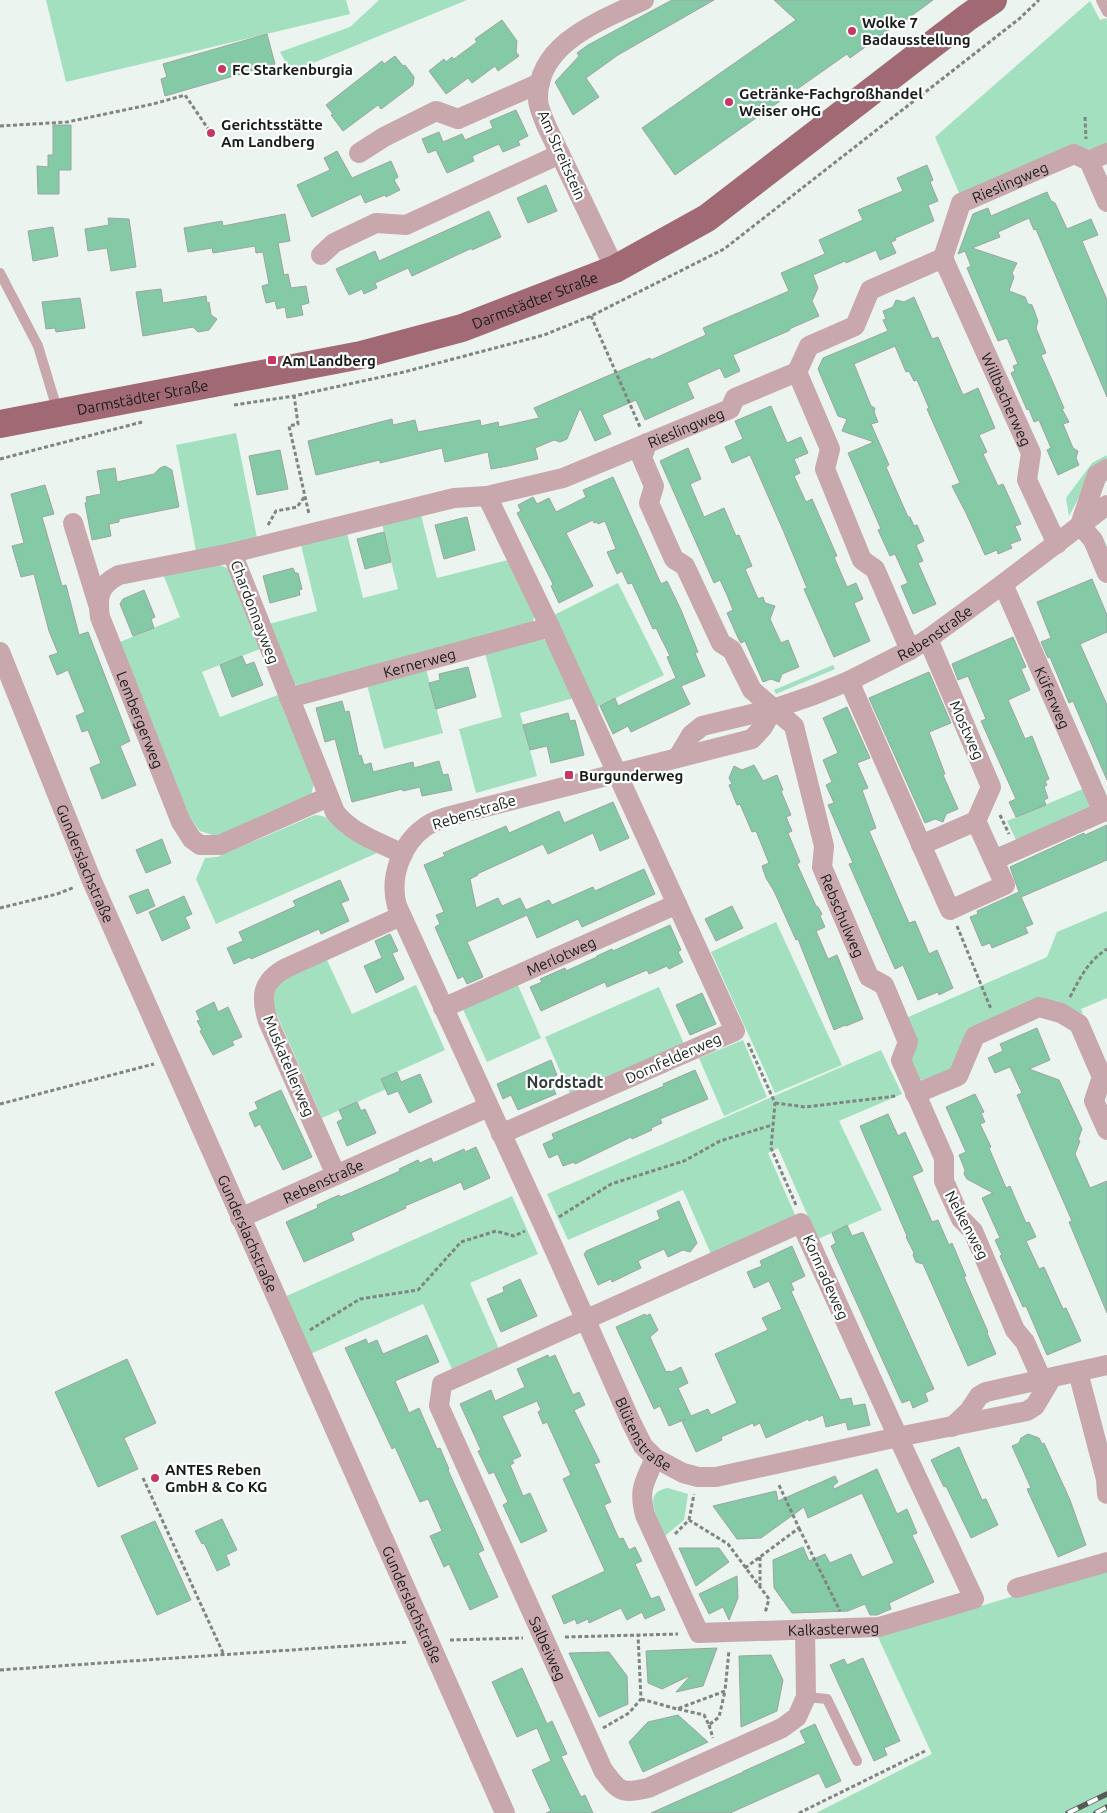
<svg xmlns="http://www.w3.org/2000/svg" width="1107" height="1813" font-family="Ubuntu,sans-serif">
  <rect width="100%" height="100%" fill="#ebf4ef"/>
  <path fill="#a3e0c0" d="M46,0h300l4,14 -284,68z
    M379,0h88l-176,72 -11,-20 70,-25z
    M1090,1l10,19 6,-2 1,2v124l-147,51 -25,-58z
    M236,433l21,105 -61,13 -20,-106z
    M1107,455v4l-19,22 -19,35 -3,-18 26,-35z
    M421,515l16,63 71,-18 27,56 -3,7 -234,63 -6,-3 -23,-59 48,-13 -16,-66 46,-12 16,65 35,-9 -16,-65z
    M216,564l9,3 5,4 30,78 -58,23 18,45 58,-22 36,88 -3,12 -8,7 -87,34 -16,-5 -10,-13 -70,-176 60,-25 -17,-43z
    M618,583l46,92 -67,32 -43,-92z
    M541,638l6,3 27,57 -54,15 17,63 -61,17 -17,-64 43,-12 -17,-64z
    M833,665l2,4 -59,25 -2,-4z
    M426,669l17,64 -59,16 -17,-64z
    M1085,788l8,11 -7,16 -68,29 -11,-23z
    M315,815c16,0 25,15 37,24 8,5 17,10 25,14l-161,71 -20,-45 9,-21 12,-1z
    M1107,911v87l-26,11 2,5 -40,-16 -74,32 -16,39 -31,11c-16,-9 -14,-46 -16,-62l141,-61 10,-25z
    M776,922l66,143 -67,28 -64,-141z
    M327,960l25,54 64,-29 29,65 -64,29 5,10 -64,29 -49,-112c0,-3 0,-8 1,-12 4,-18 38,-28 53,-34z
    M517,983l24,55 -54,24 -25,-55z
    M659,987l26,59 -114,50 -26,-59z
    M743,1040l24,57 -43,19 -25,-58z
    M881,1050l21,44 -63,27 43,89 -64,29 -40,-91 -10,5 28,64 -85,37 -28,-64 -115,50 -21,-46z
    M512,1196l26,58 -68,29 29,66 -47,20 -29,-65 -115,51 -26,-57z
    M668,1488l20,6 -4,26 -19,16c-6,-16 -25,-44 3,-48z
    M1107,1568v245h-291l116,-59 -54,-117z"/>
  <path fill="#85caa7" stroke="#9ca5a0" d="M672,0h42l-96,55 -32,23 13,19 -26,18 -18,-33 24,-26 -2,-3 11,-8z
    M774,0h159l-34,25 -2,-1 -47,34 -3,-4 -172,121 -33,-47 154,-108z
    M502,20l15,21 -1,11 3,4 -21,15 -3,-5 -23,17 -4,-5 -22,16 -17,-23 15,-12 2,3 6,-5 2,2 23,-17 -2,-3z
    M267,34l8,30 -110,32 -4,-17 6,-2 -4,-13z
    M395,56l8,10 2,-1 9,12 -1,8 -32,24 -3,-4 -35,26 -12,-16 2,-1 -7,-9 56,-44 2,3z
    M516,110l12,26 -10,5 2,4 -17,7 -4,-8 -27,12 2,5 -27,12 -11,-23 -8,3 -6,-14 17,-7 4,10 19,-8 3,6 28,-12 -3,-7z
    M53,125h18v45h-12v24h-21l-1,-28 11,1v-12h5z
    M337,151l15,27 39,-17 7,16 -4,3 6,10 -14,7 -1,-2 -20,8 -4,-9 -49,23 -15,-32 33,-15 -6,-12z
    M927,165l6,15 -3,2 8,19 -10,4 6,16 -39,17 1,2 -5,2 5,11 -16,7 -4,-10 -30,13 -1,-2 -32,14 5,13 -6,13 7,15 -30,13 1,1 -4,2 -53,23 7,16 -15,7 -5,-10 -33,15 7,15 -49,22 -9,-20 -34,15 9,19 -16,7 -15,-33 -13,31 -7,3 -6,-2 -19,8 3,11 -30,7 -17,3 -3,-17 -43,10 -3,-14 -62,15v-3l-64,15 -8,-34 84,-22 1,6 22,-5 3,12 62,-12 1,6 17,-4 1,5 40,-9 -5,-10 64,-28 52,-22 1,2 55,-25 -3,-7 86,-37 -8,-18 44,-19 -6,-14 44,-20 -5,-10 45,-19 -6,-13z
    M546,185l11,26 -29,12 -11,-25z
    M1047,192l4,9 4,2 12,26 24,-10 7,16 -16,6 25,59v97l-71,-168 -2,1 -5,-12 -31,14 2,5 -28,11 45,15 -5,10 2,4 -5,14 16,6 3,7 4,1 6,16 -2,7 10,25 -5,2 23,53 -2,1 7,13 -6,2 10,24 5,3 -2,7 3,7 -21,10 -11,-25 4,-2 -12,-28 -5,2 -5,-13 -2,1 -16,-37 4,-2 -2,-5 5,-2 -11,-26 -9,3 -31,-73 4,-2 -6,-15 -7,3 15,-40 15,-6 3,8z
    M489,211l12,26 -29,13v-2l-60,28 -4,-8 -33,15 2,5 -13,6 -2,-5 -13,6 -13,-26 39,-18 4,10z
    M285,214l5,27 -12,2 6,32 4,-1 3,14 15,-2 3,17 -8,2 2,10 -16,3 -2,-11 -8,2 -2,-8 -9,2 -4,-17 7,-2 -6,-32 -7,1 -1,-7 -42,7 -1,-5 -24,4 -4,-24 38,-7 1,5z
    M108,218l21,1 7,48 -25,4 -4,-23 -19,3 -3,-22 24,-4z
    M53,227l5,29 -25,5 -5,-30z
    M161,289l2,14 43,-7 1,7 2,-1 2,13 6,4 -8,11 -11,2 -5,-5 -50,9 -7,-44z
    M914,297l18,42 6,-2 25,58 15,-7 17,40 -16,7 8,17 -4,2 15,32 5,-2 5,11 13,29 -6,2 6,14 -11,4 2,4 -14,6 -1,-4 -12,5 -19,-42 -14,-27 8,-3 -33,-74 2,-1 -12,-28 -3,1 -5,-10 -3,1 -11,-26 -41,18 17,42 4,2 -1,4 4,10 -7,2 18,41 -3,2 22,50h2l4,9 3,-1 7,16 -8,4 7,16 -5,2 18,41 -23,10 -12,-28 7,-3 -13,-29 -5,2 -12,-26 3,-1 -33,-76 26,-11 -32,-11 5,-12 -9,-3 -20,-47 5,-11 65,-27 -5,-11 3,-1 -3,-8 10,-4 3,-7 8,2z
    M80,298l5,30 -29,4 -1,-4 -9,1 -4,-27z
    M771,406l16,37 14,-6 7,16 -14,6 6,14 -6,3 12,26 6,-3 25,57 -3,1 13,30 9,-4 7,16 -9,4 16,38 -36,16 -30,-68 3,-1 -24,-58 -33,-75 -18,8 -7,-16 18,-8 -8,-18z
    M688,448l13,31 -11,5 14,33 20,-9 12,28 3,-1 13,31 -7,3 13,30 5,-2 2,6 10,3 -5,13 11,24 7,-3 11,27 -17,7 -3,8 -8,-3 -8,3 -18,-41 -4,2 -2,-3 -12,-27 6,-3 -6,-15 -7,-15 -6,3 -54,-122z
    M280,450l8,39 -31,6 -8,-39z
    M165,466l7,4 7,37 -60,12v3l-10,2 2,12 -19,4 -7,-37 2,-1 -1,-5 15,-3 -4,-23 18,-3 2,14 37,-8 6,-6z
    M613,477l48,107 6,-3 14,29 17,42 -3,1 10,23 -24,10 9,18 -59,28 -3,-6 -15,8 -13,-28 15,-8 3,8 58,-28 -9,-21 3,-1 -14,-28 -3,1 -21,-46 -4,1 -6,-13 -5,3 -10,-22 9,-3 -11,-28 -7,3 -1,-2 -3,1 -1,-3 -27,13 27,53 -34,17 -8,-17 2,-2 -36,-71 4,-2 -3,-6 15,-8 4,7 12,-6 7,14 30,-15 -3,-7z
    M45,485l9,29 -12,3 20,69 4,-1 13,50 9,-3 42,109 -10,5 16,39 -34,14 -12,-31 11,-5 -13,-33 -6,2 -6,-16 9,-4 -17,-42 -11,5 -8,-19 9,-3 -9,-22 -15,-57 -13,3 -9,-31 12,-3 -13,-49z
    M467,517l8,33 -31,9 -9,-34z
    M384,532l7,30 -26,7 -8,-30z
    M293,568l2,5h3l4,16 -3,1 1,5 -30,8 -7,-27z
    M1092,579l15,36v17l-27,12 27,61v75l-34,-79 -4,2 -19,-46 -2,1 -7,-16 10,-4 -14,-36z
    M144,590l11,27 -4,2 3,9 -21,8 -13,-32 3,-5z
    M1013,637l13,30 -5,2 9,21 -22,10 17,39 7,-3 17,43 -4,2 2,4 -3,2 4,11 -4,2 2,5 -30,12 -7,-15 7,-3 -35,-78 5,-2 -18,-43 -10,4 -6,-16z
    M242,656l4,9 8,-3 9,23 -31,12 -12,-32z
    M468,667l8,30 -40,12 -7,-26 11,-3 -1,-6z
    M929,672l22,51 -22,9 16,42 -2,1 15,34 -12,5 -3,8 -8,-3 -10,4 -56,-125z
    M342,701l3,11 4,-1 10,45 2,-1 3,10 7,-2 2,9 40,-10 1,6 25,-7 4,14 5,-1 4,16 -30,6 -2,-9 -17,4 -1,-2 -50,13 -17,-63 -10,3 -9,-34z
    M847,707l23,51 -13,5 11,25 -6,2 14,38 -7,3 40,92 6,-2 14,33 8,-4 16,38 -14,7 -1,-3 -20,8 -15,-35 -8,4 -46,-105 4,-1 -25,-58 6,-2 -8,-18 6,-3 -9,-22 15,-7 -15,-35z
    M568,713l2,8 5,-1 9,35 -33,8 -4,-17 -17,4 -7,-25z
    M754,765l9,16 14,-6 6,15 -2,1 10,24 -5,2 6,14 -4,2 12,29 -3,2 19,42 2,1 4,7 -2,2 5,11 -9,4 12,28 9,-4 26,64 -17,7 -1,-1 -11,5 -36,-91 -2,1 -22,-49 -8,-13 -4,-12 7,-3 -13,-32 -4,1 -12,-28 -3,1 -8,-20 3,-1 -3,-6 5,-12 8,4z
    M613,802l16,36 -29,13 -7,-18 -45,21 -5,-10 -66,30 1,1 -8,4 6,29 22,-10 4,8 18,-8 6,12 23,-10 3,5 41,-18 2,4 49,-22 11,25 -73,33 -4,-8 -41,19 -10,-23 -60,27 16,35 -16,7 -4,-8 -5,3 -23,-52 5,-3 -4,-9 8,-3 -20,-47 21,-9 -2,-3 63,-27 3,7 50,-22 5,12z
    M1107,825v35l-86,37 12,27 -8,3 3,6 -36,15 -2,-5 -8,3 -12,-29 8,-3 -1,-3 42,-19 -9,-25 74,-34 1,2z
    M162,839l9,24 -25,10 -10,-23z
    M340,880l9,20 -8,3 8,18 -28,13 -2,-5 -68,30 -1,-2 -16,7 -7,-16 16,-7 -4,-9 57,-26 -3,-5z
    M148,889l7,17 -18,8 -8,-18z
    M184,896l8,18 -7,3 5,11 -28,13 -13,-29z
    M732,906l11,22 -27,13 -11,-22z
    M670,925l11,25 -3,2 5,10 -14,7 -2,-3 -18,8 -2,-4 -40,17 -2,-5 -64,29 -11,-24 12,-5 -2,-3 25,-11 1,3 31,-14v-1l15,-7 1,2z
    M390,934l8,17 -6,2 12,26 -28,14 -12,-27 18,-8 -7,-17z
    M702,993l14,31 -26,11 -14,-30z
    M214,1002l4,10 10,-5 14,30 -10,4 2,4 -21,10 -13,-24 2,-1 -5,-9 3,-1 -4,-9z
    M1037,1028l13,32 -21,9 30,11 23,49 -4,11 2,1 -5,13 15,34 17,-7v132l-38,-91 3,-1 -55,-126 5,-2 -12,-26 -15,6 -7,-15 15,-7 -3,-7z
    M551,1060l6,15 -8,4 7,15 -38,16 -7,-15 -8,4 -6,-15z
    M695,1070l13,29 -48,20 2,4 -11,5 1,2 -20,9 -1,-2 -56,27 -1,-2 -11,4 -5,-12 -9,4 -6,-14 11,-5 -2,-5 112,-48 -1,-2z
    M397,1072l4,10 19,-8 12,28 -23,11 -11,-22 -10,4 -7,-16z
    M281,1090l31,67 -29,13 -23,-46 -5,3 -6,-14 9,-4 -3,-7z
    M975,1094l9,18 -3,1 4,9 -5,2 11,23 -2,1 17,40 4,-2 16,37 3,-1 7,15 -10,4 13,28 5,-2 19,42 3,-1 15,33 -34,14 -21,-49 -3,1 -23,-51 2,-1 -7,-15 5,-2 -18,-40 11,-5 -26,-14 -3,-5 1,-4 -6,-15 7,-3 -20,-45z
    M357,1102l4,9 4,-2 11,24 -29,13 -10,-24 6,-3 -4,-9z
    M888,1114l10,22 7,-4 11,24 7,15 -11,5 20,46 6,-2 11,25 3,-2 14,33 -2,1 24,55 -1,1 9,21 -28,12 -45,-102 -7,-2 -3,-7 1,-2 -8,-16 1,-1 -47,-110z
    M476,1147l14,31 -26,12 -3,-8 -56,24 1,2 -55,25 3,7 -50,22 -18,-40 32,-14 -1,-3 22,-10 1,2 10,-4 50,-22 -1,-2 19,-9 2,3 11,-5 2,5 31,-14 1,3z
    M679,1201l18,42 -7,9 -7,-2 -15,7 -4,-8 -26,12 3,7 -29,14 -1,-3 -13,6 -14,-31 2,-2v-1l74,-32 -3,-8z
    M847,1225l5,11 11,-4 71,157 -9,4 3,8 -15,7 -3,-8 -8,3 -71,-157 5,-3 -4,-10z
    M792,1246l13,30 -14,7 3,7 -3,1 49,109 11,-2 2,8 12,-2 5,21 -22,5 -2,-8 -20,5 -3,-12 -14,6 -1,-2 -42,19 -6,-15 -6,3 -1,-3 -32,14 1,3 -26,12 -14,-31 4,-2 -17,7 -9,-20 -6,3 -38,-82 29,-13 1,2 4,-2 8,16 -8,7 16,35 4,-1 1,1 10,-5 7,16 -10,5 13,28 17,-7 3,6 26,-12 -22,-49 53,-24 -6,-12 20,-9 -13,-28 -15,7 -7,-16 15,-6 -2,-5z
    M520,1279l17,37 -36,16 -14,-33 17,-7 -1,-5z
    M427,1335l12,27 -44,19 14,32 10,-5 18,41 3,-1 9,21 -1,1 36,80 -6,3 20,44 -28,13 -21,-46 -5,3 -14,-31 12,-5 -14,-32 -8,3 -25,-55 -3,2 -47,-101 21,-9 2,5 9,-4 6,14z
    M548,1355l1,3 6,-3 18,40 6,-3 6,13 -11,5 26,52 -6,2 17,38 -7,3 15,34 4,-1 6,12 6,-3 7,14 -7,3 16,35 8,-3 6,14 -20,9 -3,-7 -15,8 -6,-12 -32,15 -1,-4 -11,5 -2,-5 -11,5 -12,-28 53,-25 -42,-92 8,-4 -24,-53 -4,2 -5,-12 3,-2 -4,-9 -35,15 19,40 -9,4 2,3 -4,2 13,31 7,-3 17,38 -26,12 -18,-38 5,-3 -14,-30 -5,2 -11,-23 3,-1 -21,-46 31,-14 4,11 30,-14 -8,-18z
    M127,1359l29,64 -32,15 14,31 -40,18 -43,-95z
    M1028,1434l11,4 3,6 2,-1 26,57 16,45 -28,12 -31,-68 4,-1 -19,-42 7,-3 2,-5z
    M959,1447l23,53 4,-1 12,26 -27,13 -25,-52 -2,1 -13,-27z
    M877,1469l20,45 10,-5 10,24 -5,2 22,47 -45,21 2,6 -14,6h-7l-5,-11 -17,7 -56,2 -18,-25 -1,-28 30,-13 6,14 16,-7 5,9 21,-9 11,23 32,-14 -32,-70 -54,25 -4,-11 -43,31 -24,1 -24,-33 63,-15 2,10 57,-25 3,6 -5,4 1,3z
    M222,1519l15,31 -11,5 4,10 -13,6 -13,-28 -2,1 -7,-13z
    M155,1521l36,79 -34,15 -36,-79z
    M679,1548h40l10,14 -33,24z
    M737,1576l1,22 -9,22 -6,-13 -14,7 -10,-20z
    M717,1648l-14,38 -27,6 15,-17 -29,14 -14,-6 -2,-32z
    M609,1652l18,24 1,28 -29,13 -30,-64z
    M771,1655l12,25 -6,31 -36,16 -2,-71z
    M863,1658l37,83 -16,7 3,7 -13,6 -44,-96 14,-6 3,6z
    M522,1668l25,56 5,-3 15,33 -6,2 20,41 4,-2 8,18h-47l5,-2 -19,-41 19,-9 -14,-33 -20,9 -25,-55z
    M678,1715l30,27 -65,30 -14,-30 19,-20z
    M815,1724l26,57 -15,7 -7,-15 -89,40h-79l90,-40 1,1v-2l64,-29 -6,-12z"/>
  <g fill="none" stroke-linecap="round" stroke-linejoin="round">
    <path stroke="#7f8582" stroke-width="3" stroke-dasharray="4 2.5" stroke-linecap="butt" d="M1085,117l1,22
      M0,126l67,-4 86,-18 32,-9 26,38
      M591,316l49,111
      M294,395l4,29 -9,2 20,88
      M234,405l60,-9 110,-24 140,-37 47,-19 133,-67 295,-230 20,-19
      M0,459l142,-37
      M268,525l8,-14 21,-4 8,-11
      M1000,815l9,19
      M0,908l57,-14 18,-7
      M957,926l34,83
      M1070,997c10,-19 18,-36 37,-48
      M748,1043l27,60 -4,45 25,57
      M775,1103l30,4 91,-11
      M0,1104l154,-40
      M559,1217l52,-33 73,-23 36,-20 52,-16
      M310,1330l50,-31 58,-9 43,-48 35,-11 18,5 11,-5
      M143,1478l81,177
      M689,1520l5,-26
      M799,1528l41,83
      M675,1534l14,-14 39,24 41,55 -4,14
      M760,1557v30
      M745,1568l54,-40 -21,-45
      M565,1637l113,-3
      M450,1640l73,-2
      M0,1670l408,-28
      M641,1699l36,10 48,-18 4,-41
      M678,1709l26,6 5,10 10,-8 6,-26
      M709,1725l4,13
      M603,1728l26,-15 12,-14 -3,-64
      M799,1813l126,-62"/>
    <path stroke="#c8a7ad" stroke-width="10" d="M1101,0l6,12
      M0,273l38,73 20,66
      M806,1697l21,2 30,62"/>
    <g stroke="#c8a7ad" stroke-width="20">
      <path d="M359,153l25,-16 52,-26 22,8 82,-36"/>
      <path d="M1089,161l18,41"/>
      <path d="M321,255l13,-12 42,-20 30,2 154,-71"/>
      <path id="s1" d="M943,258l88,195 -4,27 30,64"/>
      <path d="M615,269l-69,-144c-3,-8 -8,-18 -8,-26 -1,-57 65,-79 106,-99"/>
      <path d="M797,372l33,77 -5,20 37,91 13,9 35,81"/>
      <path id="s2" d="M647,443l-5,15 12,28 -5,17 25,56 11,7 36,77 11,7 20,40 42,36 30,120 -2,21 47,110 15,8 24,57 -7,18 43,98v23l17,38 12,12 42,99 10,12 17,38"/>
      <path d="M487,496l63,131 185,404 -234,103"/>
      <path d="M73,523l25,81"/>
      <path d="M1080,525l17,-50 10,-6"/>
      <path d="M1080,525l13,15 14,33"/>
      <path id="s3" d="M232,553l-113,22c-20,10 -22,22 -19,42l81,205 11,17 8,6h20l108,-48"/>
      <path id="s4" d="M1003,584l100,228"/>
      <path id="s5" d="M0,652l92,229 413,932"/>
      <path d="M849,681l101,229 55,-25 -29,-64"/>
      <path id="s6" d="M289,698l261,-71"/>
      <path id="s7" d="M773,709l-10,18 -11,12 -290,74c-12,3 -26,6 -37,14 -24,17 -36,51 -28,79l146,318 88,198 12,24 12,12 28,15 15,4h18l182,-40 129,-26 8,-5 16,-27"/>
      <path id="s8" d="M678,757l13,-22 11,-9 71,-17 41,-14 35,-14 61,-31 18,-11 75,-55 104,-79"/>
      <path d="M921,845l55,-24 15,-34 -63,-148"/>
      <path id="s9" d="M403,854c-24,-12 -51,-20 -68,-42l-103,-259 222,-55 33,-2 76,-18 167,-69 5,-11 62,-26 12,-26 46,-20 15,-36 73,-32 18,-55 113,-49 15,7 18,-8"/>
      <path d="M994,860l113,-50"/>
      <path id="s10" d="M443,1008l234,-104"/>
      <path d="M915,1094l43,-18 17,-40 64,-29 22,6 18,11 23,53 -8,24 13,29"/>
      <path d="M336,1175l-68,-154c-8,-25 -6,-40 18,-53l115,-52"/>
      <path id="s11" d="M240,1218l248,-111"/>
      <path d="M1078,1372l28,107 1,15"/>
      <path d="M952,1427l17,-16 10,-15 7,-4 121,-27"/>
      <path id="s12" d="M655,1458c-10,24 -17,30 -10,57l54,118 180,-6 95,-28 -76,-162 -97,-214 -359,161 -3,22 164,364c16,22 18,24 45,18l134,-60 15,-11 9,-20 -1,-68"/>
      <path d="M1017,1588l90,-26"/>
    </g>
    <path stroke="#a16974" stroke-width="28" id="s13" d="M0,424l361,-69 101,-27 153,-59 92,-51 261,-201 25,-17"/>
    <g stroke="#565b58" stroke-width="5.5">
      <path id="rail" d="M1068,1813l39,-19
        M1096,1813l11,-6"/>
    </g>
    <use href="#rail" stroke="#fdfffe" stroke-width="4" stroke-dasharray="11" stroke-linecap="butt"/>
  </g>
  <g fill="#c63864" stroke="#fdfffe" stroke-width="2">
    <circle cx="852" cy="31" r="5"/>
    <circle cx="222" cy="69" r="5"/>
    <circle cx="729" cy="102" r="5"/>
    <circle cx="211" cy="133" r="5"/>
    <rect x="267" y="355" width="10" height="10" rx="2.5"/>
    <rect x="564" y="770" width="10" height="10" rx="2.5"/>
    <circle cx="155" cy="1478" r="5"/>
  </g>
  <g text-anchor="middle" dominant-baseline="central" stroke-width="4.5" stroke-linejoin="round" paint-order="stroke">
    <g font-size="15" font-weight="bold" fill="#181b19" stroke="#fdfffe" text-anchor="start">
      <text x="862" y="22">Wolke 7<tspan x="862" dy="17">Badausstellung</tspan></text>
      <text x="232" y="69">FC Starkenburgia</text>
      <text x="739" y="93">Getränke-Fachgroßhandel<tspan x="739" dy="17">Weiser oHG</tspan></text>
      <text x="221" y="124">Gerichtsstätte<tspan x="221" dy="17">Am Landberg</tspan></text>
      <text x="282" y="360">Am Landberg</text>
      <text x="579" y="775">Burgunderweg</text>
      <text x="165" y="1469">ANTES Reben<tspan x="165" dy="17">GmbH &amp; Co KG</tspan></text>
    </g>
    <g font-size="15" fill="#181b19" stroke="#fdfffe">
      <text transform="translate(562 155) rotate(66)">Am Streitstein</text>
      <text stroke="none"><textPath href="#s9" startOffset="1268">Rieslingweg</textPath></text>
      <text stroke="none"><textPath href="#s13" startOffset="550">Darmstädter Straße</textPath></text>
      <text stroke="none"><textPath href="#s13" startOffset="145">Darmstädter Straße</textPath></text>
      <text stroke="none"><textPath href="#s1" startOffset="155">Willbacherweg</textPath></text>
      <text stroke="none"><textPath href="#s9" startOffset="832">Rieslingweg</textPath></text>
      <text transform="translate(255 612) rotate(69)">Chardonnayweg</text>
      <text stroke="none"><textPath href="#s8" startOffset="292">Rebenstraße</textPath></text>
      <text stroke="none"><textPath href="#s6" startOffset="135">Kernerweg</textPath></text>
      <text stroke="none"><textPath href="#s4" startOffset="124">Küferweg</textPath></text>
      <text stroke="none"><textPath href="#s3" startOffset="276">Lembergerweg</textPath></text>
      <text transform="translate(967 730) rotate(66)">Mostweg</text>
      <text transform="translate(474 812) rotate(-17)">Rebenstraße</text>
      <text stroke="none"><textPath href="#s5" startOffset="228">Gunderslachstraße</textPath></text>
      <text stroke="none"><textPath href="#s2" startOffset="534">Rebschulweg</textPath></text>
      <text stroke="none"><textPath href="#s10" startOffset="129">Merlotweg</textPath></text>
      <text transform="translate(673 1058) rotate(-24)">Dornfelderweg</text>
      <text transform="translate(289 1066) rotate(67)">Muskatellerweg</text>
      <text stroke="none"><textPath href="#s11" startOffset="91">Rebenstraße</textPath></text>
      <text transform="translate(967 1225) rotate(62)">Nelkenweg</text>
      <text stroke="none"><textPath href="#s5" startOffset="632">Gunderslachstraße</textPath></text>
      <text transform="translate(826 1277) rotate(66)">Kornradeweg</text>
      <text stroke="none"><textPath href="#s7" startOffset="1049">Blütenstraße</textPath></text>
      <text stroke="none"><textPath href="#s5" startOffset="1038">Gunderslachstraße</textPath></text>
      <text stroke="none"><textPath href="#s12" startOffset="324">Kalkasterweg</textPath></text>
      <text stroke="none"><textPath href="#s12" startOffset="1564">Salbeiweg</textPath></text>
    </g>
    <g font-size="16" font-weight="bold" fill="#353c38" stroke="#fdfffe">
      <text x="565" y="1082">Nordstadt</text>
    </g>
  </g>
</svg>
